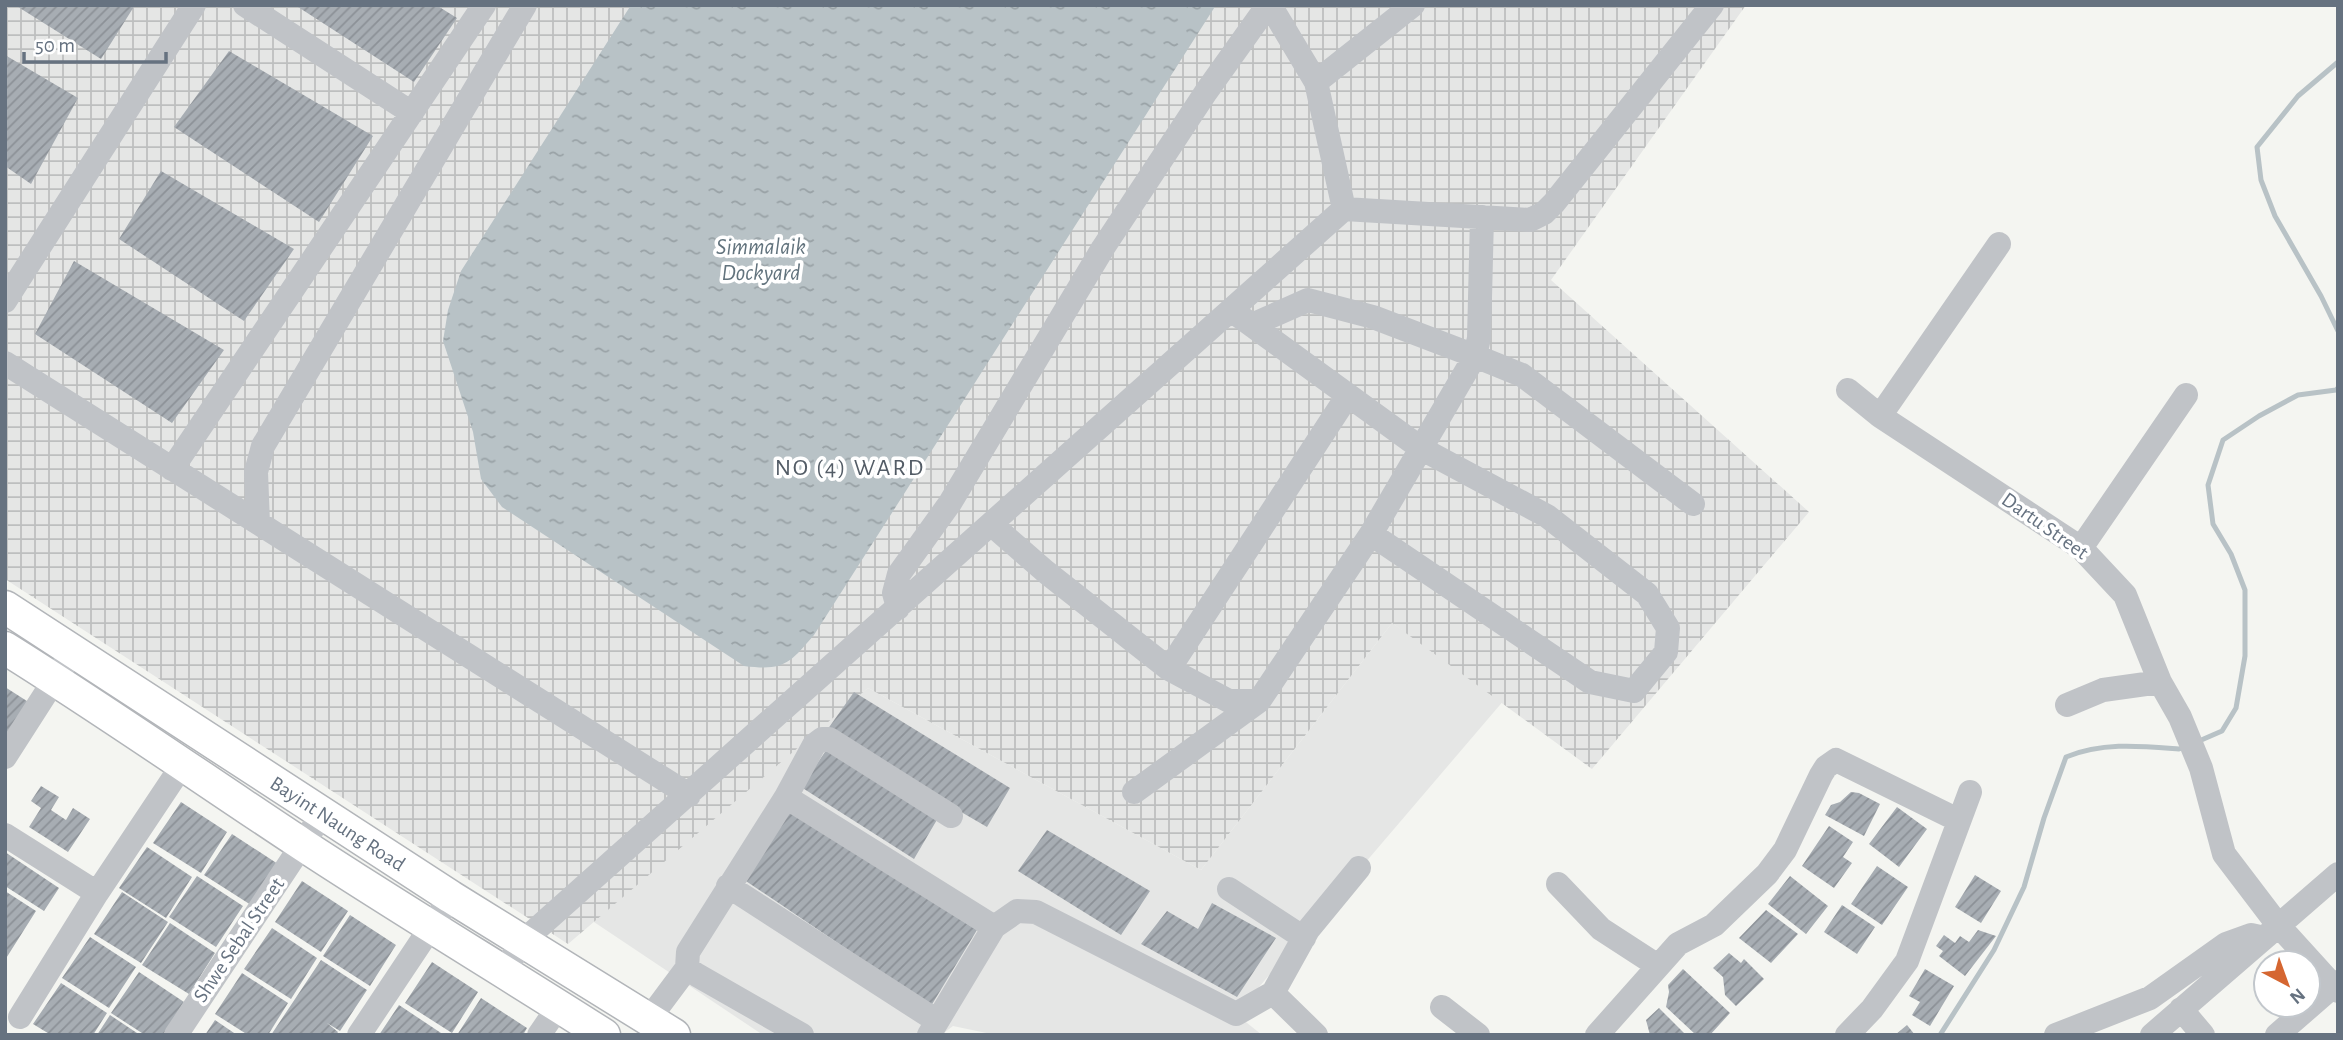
<svg xmlns="http://www.w3.org/2000/svg" width="2343" height="1040" font-family="'Alegreya Sans',sans-serif">
  <defs>
    <pattern id="industrial-grid" width="8" height="8" patternUnits="userSpaceOnUse" patternTransform="scale(1.75)"><rect width="8" height="8" fill="#e5e6e5"/><path d="M0 4h8M4 0v8" fill="none" stroke="#bdbfbf"/></pattern>
    <pattern id="water-ripples" width="26" height="14" patternUnits="userSpaceOnUse" patternTransform="scale(1.75)"><rect width="26" height="14" fill="#b8c2c6"/><path d="M2 4q2-2 4 0t4 0M15 11q2-2 4 0t4 0" fill="none" stroke="#99a2a6"/></pattern>
    <pattern id="building-hatch" width="6" height="6" patternUnits="userSpaceOnUse" patternTransform="scale(1.75)"><rect width="6" height="6" fill="#a7adb3"/><path d="M-1 1l2-2M0 6l6-6M5 7l2-2" fill="none" stroke="#8c9197"/></pattern>
  </defs>
  <rect width="100%" height="100%" fill="#f4f5f1"/>
  <path fill="#e5e6e5" d="M1392,623l113,76 -269,315 26,21h-266l-43,-9 -12,9h-178l-172,-115 277,-232 333,182z"/>
  <path fill="url(#industrial-grid)" d="M5,5h1741l-195,275 258,232 -217,257 -200,-146 -191,247 -333,-182 -300,256 -563,-365z"/>
  <path fill="url(#water-ripples)" d="M631,5h585l-402,630c-25,29 -30,36 -70,31l-242,-159 -21,-28 -8,-47 -30,-91 5,-31 13,-39z"/>
  <g fill="none" stroke-linecap="round" stroke-linejoin="round">
    <path stroke="#b8c2c6" stroke-width="5" d="M2338,62l-40,34 -41,51 4,33 14,36 46,80 17,35
      M2199,741l23,-10 14,-23 9,-52v-66l-14,-36 -18,-30 -5,-39 15,-45 36,-24 39,-21 38,-5 2,-2
      M1940,1035l54,-85 30,-63 20,-69 22,-61c37,-15 74,-11 113,-8l8,-3"/>
  </g>
  <path fill="url(#building-hatch)" d="M15,5h120l-34,54z
    M295,5h141l21,13 -43,64z
    M229,51l144,85 -54,86 -145,-95z
    M5,55l73,43 -47,86 -26,-18z
    M161,171l133,78 -50,72 -125,-82z
    M74,261l150,89 -52,73 -137,-89z
    M5,687l25,16 -25,39z
    M854,692l156,96 -23,39 -162,-94z
    M827,749l111,69 -24,41 -113,-72z
    M41,786l18,11 -8,13 15,10 7,-12 17,11 -22,33 -39,-25 12,-19 -10,-7z
    M1851,792l8,1 21,11 -16,32 -39,-21 6,-10 9,-3z
    M181,802l46,30 -26,41 -48,-30z
    M1897,807l30,22 -28,38 -30,-23z
    M787,809l190,121 -46,76 -191,-129z
    M1829,826l24,16 -10,15 9,6 -18,25 -32,-22z
    M1047,830l103,61 -29,44 -103,-64z
    M232,834l46,30 -27,41 -47,-30z
    M147,847l45,30 -26,41 -47,-30z
    M5,852l54,36 -15,23 -39,-25z
    M1877,866l31,21 -26,38 -31,-21z
    M1975,875l26,16 -20,32 -26,-16z
    M197,876l46,30 -27,41 -47,-30z
    M1790,876l38,30 -22,28 -38,-30z
    M302,881l46,30 -27,41 -46,-30z
    M5,891l31,20 -31,49z
    M122,892l46,30 -27,41 -47,-29z
    M1212,903l64,35 -39,59 -96,-53 26,-33 31,18z
    M1842,905l33,22 -18,27 -33,-22z
    M1766,910l32,24 -27,29 -32,-25z
    M350,915l46,30 -26,41 -47,-30z
    M170,923l45,30 -26,41 -47,-29z
    M272,928l45,30 -26,41 -47,-30z
    M1978,930l18,6 -31,40 -26,-20 4,-5 -7,-5 8,-11 11,8 5,-7 9,6z
    M90,937l46,30 -27,41 -47,-30z
    M1729,953l12,10 3,-4 20,20 -28,27 -11,-11 -2,-18 -10,-9z
    M321,960l46,30 -27,41 -13,-8 11,9 -2,3h-65z
    M432,962l46,30 -26,41 -47,-30z
    M1683,969l47,44 -20,22h-14l-30,-28 3,-15 -1,-7z
    M1925,969l29,17 -24,40 -18,-11 8,-13 -11,-6z
    M139,972l45,30 -21,33h-18l-34,-22z
    M242,973l46,30 -20,32h-20l-33,-21z
    M61,983l46,30 -14,22h-42l-18,-11z
    M481,998l46,30 -4,7h-66z
    M399,1005l45,30h-65z
    M1659,1008l27,27h-36l-4,-15z
    M110,1015l30,20h-43z
    M215,1020l22,15h-32z
    M1907,1025l8,10h-20z"/>
  <g fill="none" stroke-linecap="round" stroke-linejoin="round">
    <g stroke="#b2b5b9" stroke-width="35">
      <g id="major">
        <path id="s1" d="M5,607l446,290 223,138"/>
        <path d="M5,648c101,63 198,131 298,197 99,65 201,126 301,190"/>
      </g>
    </g>
    <path stroke="#c0c3c7" stroke-width="24" d="M245,5l167,108
      M1270,5l46,77 28,127
      M1316,82l97,-77
      M5,301l189,-296
      M1231,310l191,139 125,67 100,78 21,34 -2,24 -32,39 -44,-9 -219,-148
      M1252,325l56,-25 65,17 102,39 47,19 171,129
      M5,363l684,432
      M1848,390l32,26 201,132 44,47 35,87 20,35 21,51 23,86 54,71 60,66
      M1880,416l119,-172
      M172,469l312,-464
      M258,523l-2,-51 7,-26 262,-441
      M991,524l55,48 123,97 60,32h30
      M2081,548l105,-153
      M898,608l-4,-15 5,-19 51,-71 153,-255 103,-156 62,-87
      M1169,669l179,-274
      M2067,705l36,-15 57,-8
      M5,757l68,-106
      M1134,792l125,-91 112,-167 104,-178 4,-18 3,-121
      M786,797l208,130
      M5,835l92,58
      M1558,884l43,45 57,37
      M728,886l209,135
      M1229,889l75,49
      M503,973l19,-31 822,-733 186,11 14,-7 10,-10 158,-198
      M1273,993l43,42
      M1442,1007l36,28
      M2181,1009l22,26
      M20,1017l77,-124 86,-129
      M649,1019l38,-51
      M176,1035l147,-222
      M359,1035l92,-138
      M539,1035l20,-29
      M802,1035l-105,-60 -10,-7 1,-16 98,-155 28,-52 8,-6h7l122,77
      M929,1035l65,-108 23,-16 19,1 200,102 37,-21 35,-63 51,-62
      M1597,1035l81,-91 36,-19 53,-51 18,-24 36,-75 5,-8 10,-7 122,60
      M1847,1035l25,-26 35,-48 63,-169
      M2056,1035l94,-37 76,-54 25,-9 9,2
      M2152,1035l186,-161
      M2277,1035l61,-53"/>
    <use href="#major" stroke="#fff" stroke-width="32"/>
  </g>
  <g text-anchor="middle" dominant-baseline="central" stroke-width="7" stroke-linejoin="round" paint-order="stroke">
    <g font-size="21" fill="#667280" stroke="#fff">
      <text transform="translate(2045 526) rotate(35)">Dartu Street</text>
      <text stroke="none"><textPath href="#s1" startOffset="397">Bayint Naung Road</textPath></text>
      <text transform="translate(239 940) rotate(-56)">Shwe Sebal Street</text>
    </g>
    <g font-size="23" font-style="italic" fill="#62737d" stroke="#fff">
      <text x="761" y="247">Simmalaik<tspan x="761" dy="26">Dockyard</tspan></text>
    </g>
    <g font-size="24" letter-spacing="2" fill="#535c66" stroke="#fff">
      <text x="850" y="468">NO (4) WARD</text>
    </g>
  </g>
  <rect width="2343" height="1040" fill="none" stroke="#667280" stroke-width="14"/>
  <g transform="translate(2287 984) rotate(139)"><circle r="33" fill="#ffffff" stroke="#c2c7cc" stroke-width="2"/>
  <path d="M0-5L12 26L0 18L-12 26Z" fill="#d56631"/>
  <text y="-10" font-size="19" font-weight="bold" text-anchor="middle" fill="#667280">N</text>
  </g>
  <path d="M24 52v10h142v-10" fill="none" stroke="#667280" stroke-width="3.5"/>
  <text x="35" y="52" font-size="21" fill="#667280" stroke="#ffffff" stroke-width="5" paint-order="stroke">50 m</text>
</svg>
